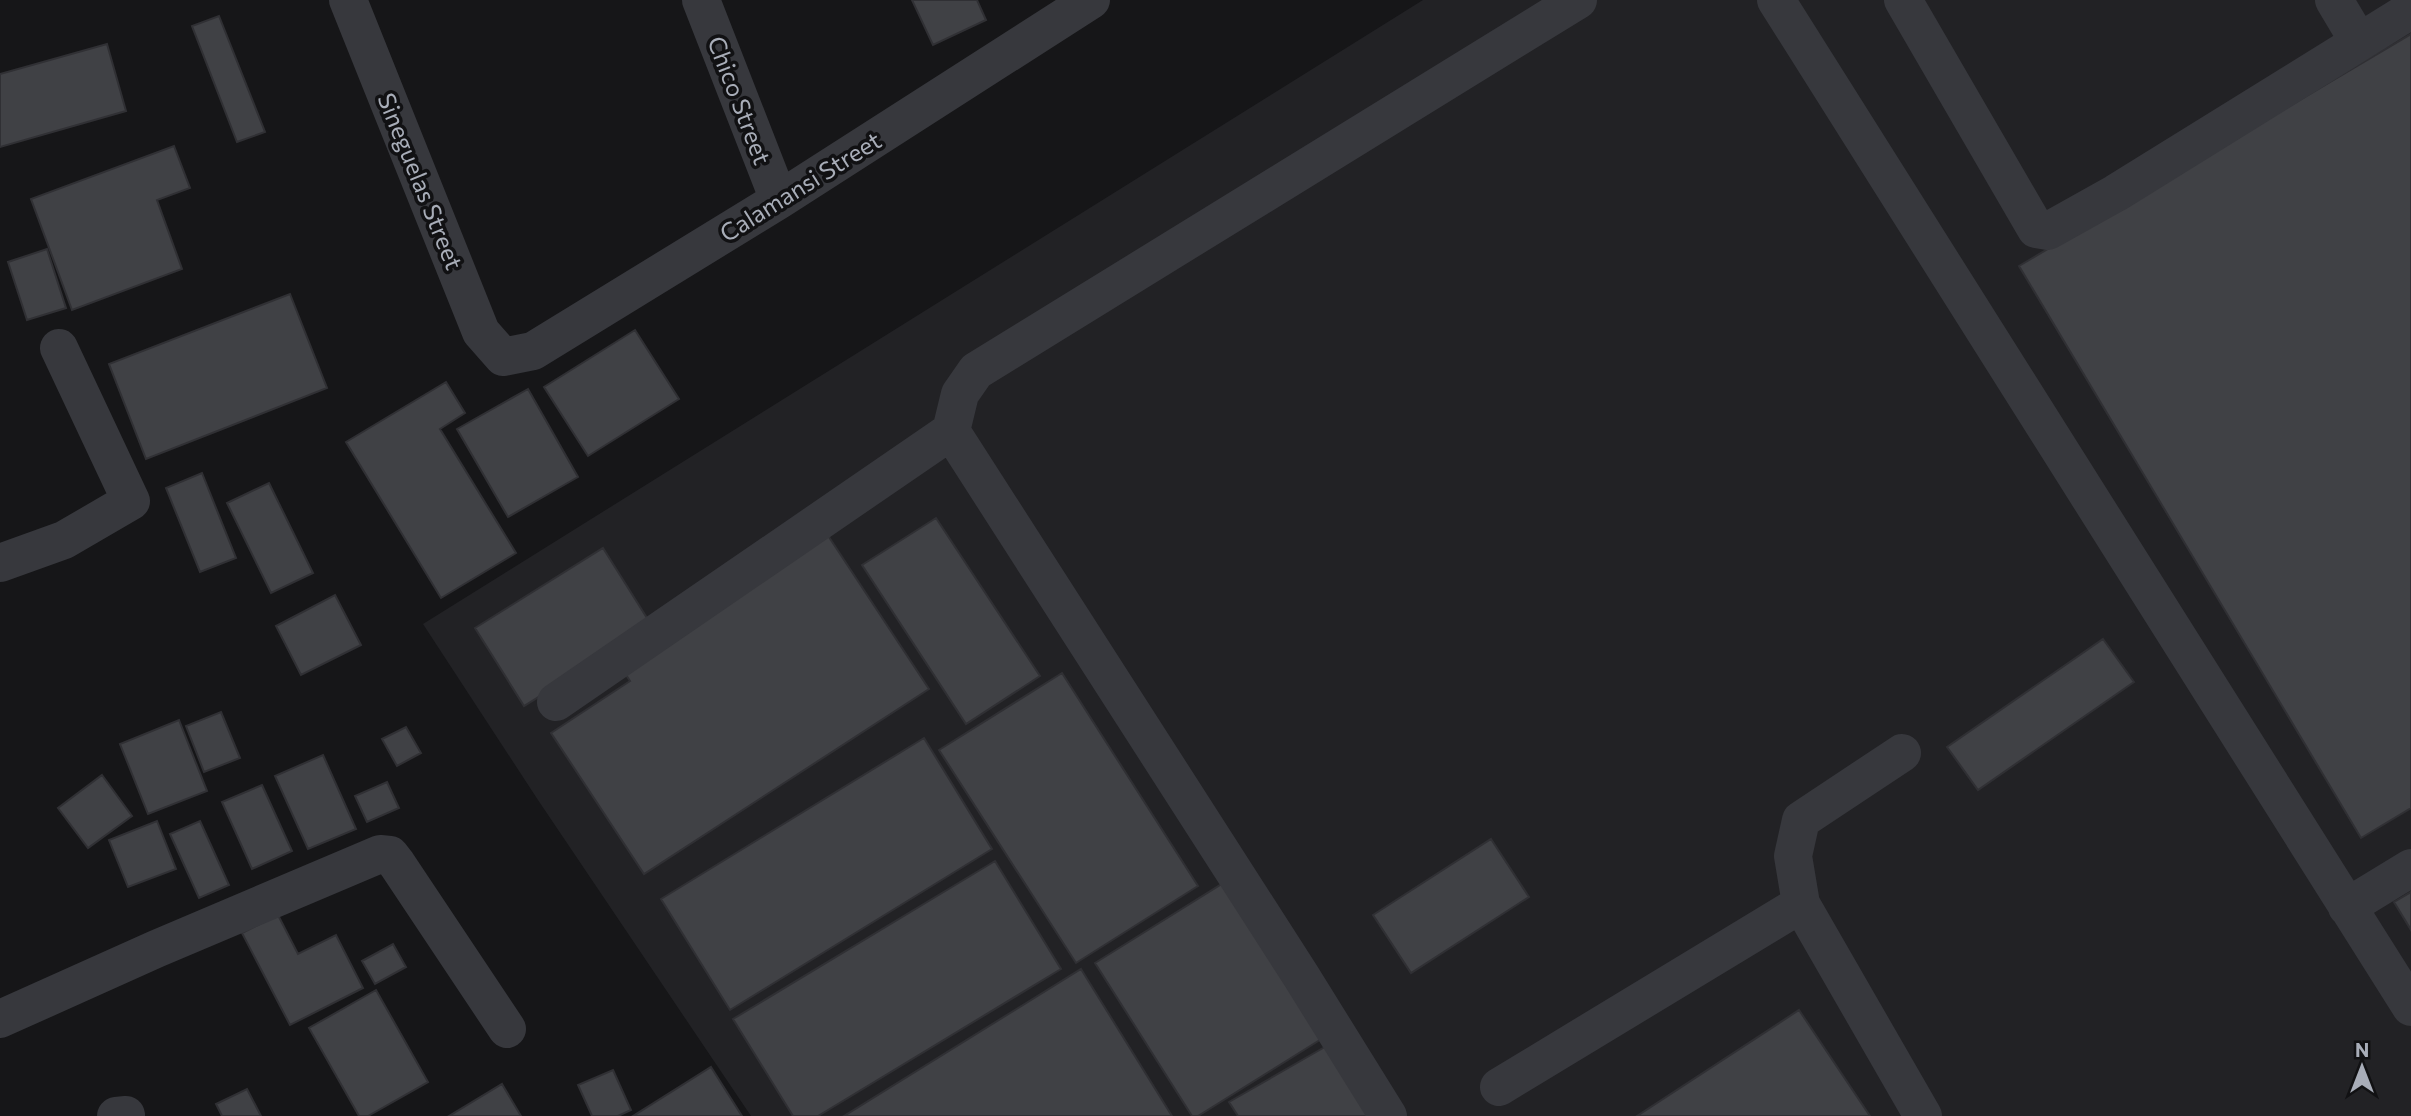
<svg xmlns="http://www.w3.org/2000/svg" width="2411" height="1116" font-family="Commissioner,sans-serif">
  <rect width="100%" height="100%" fill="#161618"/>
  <path fill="#222225" d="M1423,0h988v1116h-1660l-213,-316 -115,-176z"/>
  <path fill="#404145" stroke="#303034" stroke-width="2" d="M912,0h65l9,20 -53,25z
    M219,16l46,116 -28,10 -45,-116z
    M2411,34v774l-50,30 -342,-572z
    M107,44l19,67 -126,36v-73z
    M174,146l16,42 -33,12 25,69 -110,41 -41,-111z
    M47,249l19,59 -39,12 -19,-58z
    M290,294l37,94 -181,71 -37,-95z
    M635,330l44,69 -91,57 -44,-69z
    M446,382l19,31 -25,16 76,124 -75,45 -95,-156z
    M528,389l50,88 -70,40 -51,-88z
    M202,473l34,85 -36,14 -34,-84z
    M269,483l44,90 -42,20 -44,-90z
    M936,518l104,158 -74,48 -104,-159z
    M825,531l104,158 -285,185 -93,-141 79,-52 -11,-17z
    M603,548l49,78 -128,80 -49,-78z
    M335,595l26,50 -60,30 -25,-49z
    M2103,639l31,43 -156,108 -31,-43z
    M1062,673l136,213 -122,77 -137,-213z
    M221,712l19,46 -36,14 -18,-46z
    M179,720l28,71 -59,23 -28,-70z
    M406,727l15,26 -24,13 -15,-27z
    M924,738l68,111 -262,161 -69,-111z
    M323,755l33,74 -48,20 -33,-73z
    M102,775l30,41 -44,32 -30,-40z
    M387,782l12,26 -32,14 -12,-26z
    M262,785l30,66 -40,18 -30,-67z
    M157,821l19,48 -48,18 -19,-47z
    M200,821l29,64 -30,13 -29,-64z
    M1491,839l38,58 -118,76 -38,-58z
    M995,861l66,108 -243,147h-25l-60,-97z
    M1225,882l98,156 -125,78h-6l-97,-153z
    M2411,892v38l-17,-28z
    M278,915l20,39 38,-19 27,53 -73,37 -48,-92z
    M393,944l13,23 -31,17 -13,-23z
    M1081,969l91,147h-328z
    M376,990l52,92 -60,34h-9l-50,-88z
    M1799,1010l71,106h-233z
    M1330,1044l42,72h-134l-9,-14z
    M711,1067l31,49h-109z
    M613,1070l18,40 -13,6h-26l-14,-31z
    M502,1084l19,32h-72z
    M247,1089l14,27h-39l-6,-12z"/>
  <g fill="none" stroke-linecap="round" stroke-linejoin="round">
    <path stroke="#37383d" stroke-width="38" d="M348,0l133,332 22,25 30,-6 246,-151 312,-200
      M701,0l78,200
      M1776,0l635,1007
      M1903,0l133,229 12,2 68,-38 295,-183
      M2334,0l25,42
      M951,431l350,545 87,140
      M0,563l64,-23 67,-39 -72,-153
      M556,702l395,-271 9,-37 16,-23 602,-371
      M1902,753l-101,67 -8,36 8,48 122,212
      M2347,907l64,-39
      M0,1019l156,-70 224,-95 10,1 7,9 110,165
      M1499,1087l302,-183
      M116,1116l10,-1"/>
  </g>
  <g text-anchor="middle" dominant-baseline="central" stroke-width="7" stroke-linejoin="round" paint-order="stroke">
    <g font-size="24" fill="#a8adb8" stroke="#111113">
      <text transform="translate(740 100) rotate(69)">Chico Street</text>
      <text transform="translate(421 181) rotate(68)">Sineguelas Street</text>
      <text transform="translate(800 186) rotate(-32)">Calamansi Street</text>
    </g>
  </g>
  <g transform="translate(2362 1067)" stroke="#111113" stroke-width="5" paint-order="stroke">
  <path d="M0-5L12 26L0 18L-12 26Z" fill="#a8adb8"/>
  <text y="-10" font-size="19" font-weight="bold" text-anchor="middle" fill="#a8adb8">N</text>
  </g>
</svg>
